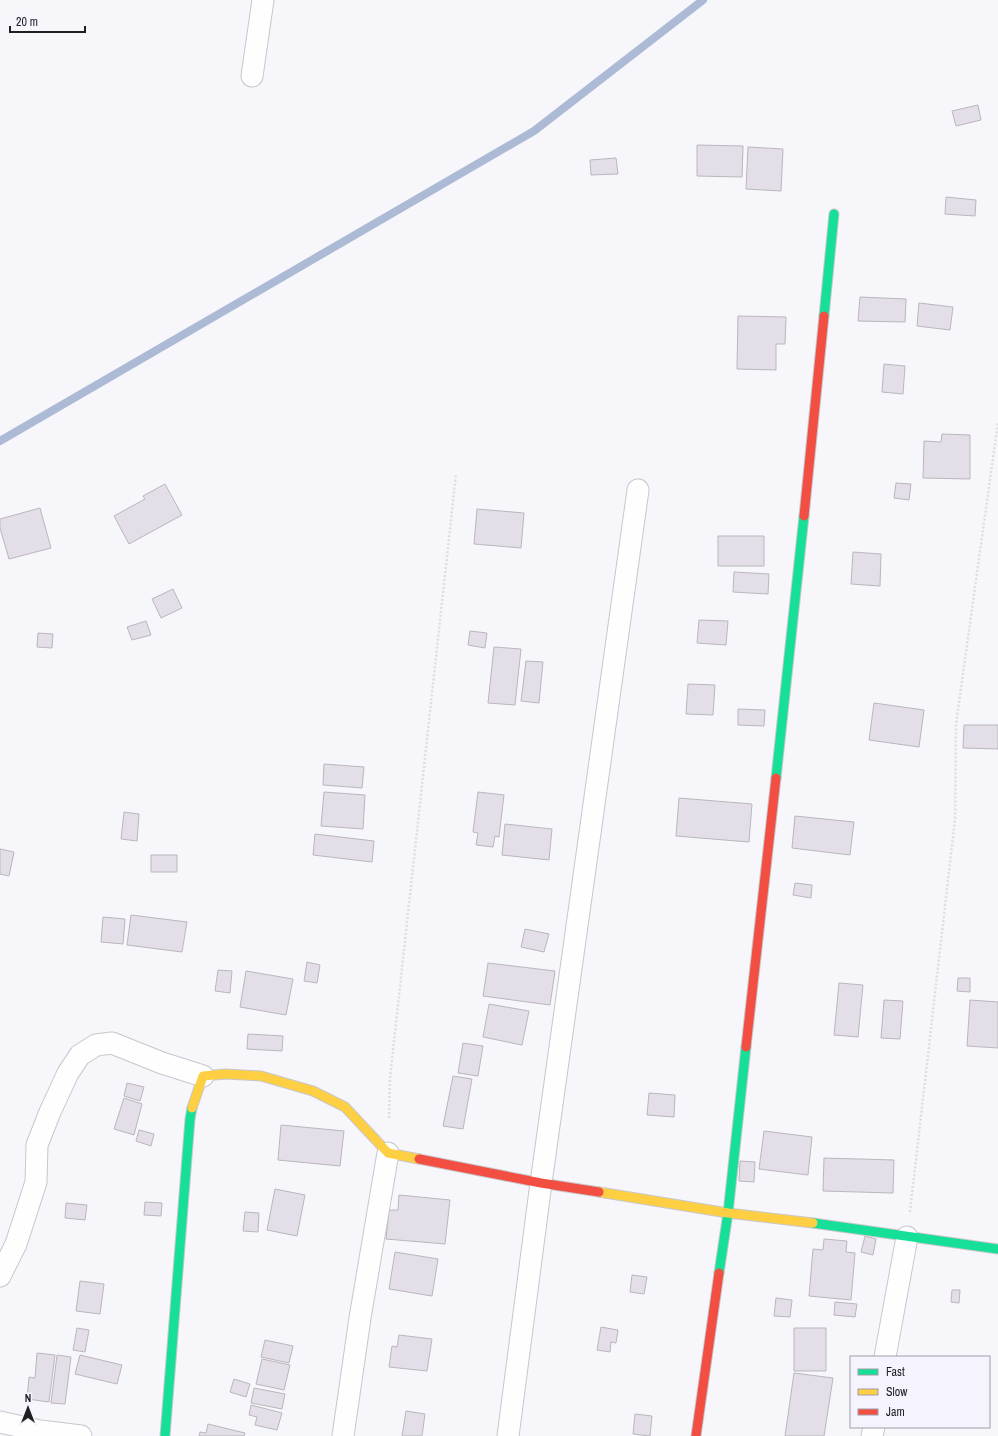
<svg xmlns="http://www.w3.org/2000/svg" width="998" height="1436" font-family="'Archivo Narrow',sans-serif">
  <rect width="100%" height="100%" fill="#f6f6fb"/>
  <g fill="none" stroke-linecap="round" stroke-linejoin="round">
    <path stroke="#acbad6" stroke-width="8" d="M0,441l534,-310 169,-131"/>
  </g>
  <path fill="#e3dee7" stroke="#b9b7bc" d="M978,105l3,15 -25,6 -4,-15z
    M697,145l46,1 -1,31 -45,-1z
    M748,147l35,2 -2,42 -35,-2z
    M616,158l2,16 -27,1 -1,-15z
    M946,197l30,3 -1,16 -30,-2z
    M860,297l46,2 -1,23 -47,-1z
    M919,303l34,4 -3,23 -33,-4z
    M738,316l48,1 -1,27h-9v26l-39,-1z
    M884,364l21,2 -2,28 -21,-2z
    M942,434l28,1v44l-47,-1 1,-37 17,1z
    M896,483l15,1 -2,16 -15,-2z
    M165,484l17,31 -53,29 -15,-28 31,-17 -2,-3z
    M40,508l11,40 -42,11 -9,-31v-9z
    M477,509l47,4 -3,35 -47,-4z
    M718,536h46v30h-46z
    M853,552l28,2 -1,32 -29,-2z
    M734,572l35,2 -1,20 -35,-2z
    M173,589l9,19 -21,10 -9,-19z
    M699,620l29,1 -2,24 -29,-2z
    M146,621l5,14 -19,5 -5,-13z
    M470,631l17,2 -2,15 -17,-3z
    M38,633l15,1 -1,14 -15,-1z
    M494,647l27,2 -6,56 -27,-2z
    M526,661l17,1 -4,41 -18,-2z
    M688,684l27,1 -2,30 -27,-1z
    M874,703l50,7 -5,37 -50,-7z
    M738,709l27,1 -1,16 -26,-1z
    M964,725h34v24l-35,-1z
    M324,764l40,3 -2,21 -39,-3z
    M324,792l41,3 -2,34 -42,-3z
    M478,792l26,3 -5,42 -4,-1 -2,11 -17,-2 2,-12 -5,-1z
    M679,798l73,6 -3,38 -73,-6z
    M124,812l15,2 -2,27 -16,-2z
    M795,816l59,6 -4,33 -58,-7z
    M505,824l47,5 -3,31 -47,-5z
    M315,834l59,7 -2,21 -59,-7z
    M0,849l14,3 -5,24 -9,-2z
    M151,855h26v17h-26z
    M795,883l17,2 -1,13 -18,-3z
    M131,915l56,7 -5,30 -55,-7z
    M103,917l22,2 -2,25 -22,-2z
    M525,929l24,5 -5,18 -23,-5z
    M307,962l13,3 -3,18 -13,-2z
    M488,963l67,8 -5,34 -67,-9z
    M218,970l14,1 -2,22 -15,-2z
    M246,971l47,8 -7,36 -46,-8z
    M958,978h12v14l-13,-1z
    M839,983l24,2 -5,52 -24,-2z
    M884,1000l19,1 -3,38 -19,-1z
    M970,1000l28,2v46l-31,-2z
    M489,1004l40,7 -7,34 -39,-8z
    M248,1034l35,2 -1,15 -35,-2z
    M463,1043l20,3 -5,30 -20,-3z
    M453,1076l19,3 -9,50 -20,-3z
    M127,1083l17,4 -4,14 -16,-5z
    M649,1093l26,2 -1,22 -27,-2z
    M124,1098l18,6 -8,31 -20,-6z
    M281,1125l63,6 -4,35 -62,-6z
    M139,1130l15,4 -3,12 -15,-5z
    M764,1131l48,6 -4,38 -49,-6z
    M824,1158l70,2 -1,33 -70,-2z
    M740,1161l15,1 -1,20 -15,-1z
    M275,1189l30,6 -8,41 -30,-6z
    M399,1195l51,5 -5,44 -59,-5 3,-29h9z
    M145,1202l17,1 -1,13 -17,-1z
    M66,1203l21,2 -2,15 -20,-2z
    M245,1212l14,1 -1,19 -15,-1z
    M865,1236l11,3 -3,16 -12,-3z
    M824,1239l23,2 -1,11 9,1 -4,47 -42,-4 4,-47 10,1z
    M395,1252l43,7 -6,37 -43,-7z
    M632,1275l15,2 -3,17 -14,-2z
    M80,1281l24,3 -4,30 -24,-3z
    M952,1290h8l-1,13 -8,-1z
    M776,1298l16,2 -2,17 -16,-1z
    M835,1302l22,2 -2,13 -21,-2z
    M601,1327l17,3 -2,13 -5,-1 -1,10 -13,-2z
    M77,1328l12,2 -4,22 -12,-2z
    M794,1328h32v43h-32z
    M399,1335l33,4 -5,32 -38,-4 3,-21 5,1z
    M265,1340l28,6 -4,17 -28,-6z
    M37,1353l18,2 -6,47 -22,-3 2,-22 6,1z
    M57,1355l14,2 -6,47 -14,-1z
    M80,1355l42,10 -5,19 -42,-10z
    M262,1359l28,6 -6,25 -28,-6z
    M794,1373l39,5 -9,58h-39z
    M234,1379l16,5 -4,13 -16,-5z
    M254,1388l31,6 -3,15 -31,-6z
    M251,1405l31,8 -5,17 -22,-5 2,-8 -8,-2z
    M406,1411l19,3 -3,22h-20z
    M635,1414l17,2 -2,20 -17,-2z
    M208,1424l37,9 -1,3h-45l1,-4 6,1z"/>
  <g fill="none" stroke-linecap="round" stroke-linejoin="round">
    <g stroke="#c7c7cc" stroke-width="23">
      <path id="street" d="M252,76l11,-76
        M0,1276l16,-32 20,-62 1,-37 13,-33 18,-39 12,-18 16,-10 16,-2 50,20 41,13
        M885,1357l22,-120
        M0,1422l40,9 41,5
        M343,1436l17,-118 28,-165
        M508,1436l33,-253 97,-693
        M872,1436l2,-9"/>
    </g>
    <g stroke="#c7c7cc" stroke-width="11">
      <path id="fast" d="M824,316l10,-102
        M776,778l28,-262
        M813,1223l185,26
        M719,1273l9,-60 18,-166
        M165,1436l25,-317 2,-11"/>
    </g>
    <g stroke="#c7c7cc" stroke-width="11">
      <path id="slow" d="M192,1108l11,-32 23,-2 35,2 52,15 32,16 43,46 31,6
        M599,1192l129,21 85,10"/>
    </g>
    <g stroke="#c7c7cc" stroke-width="11">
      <path id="jam" d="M804,516l20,-200
        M746,1047l30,-269
        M419,1159l122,24 58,9
        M696,1436l23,-163"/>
    </g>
    <path stroke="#dedee0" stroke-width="2.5" stroke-dasharray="2 2" stroke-linecap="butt" d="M389,1118l1,-40 66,-604
      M910,1212l45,-393 1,-95 42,-302"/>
    <use href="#street" stroke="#fefefe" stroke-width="21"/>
    <use href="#fast" stroke="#16e098" stroke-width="9"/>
    <use href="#slow" stroke="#ffcf43" stroke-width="9"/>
    <use href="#jam" stroke="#f24e42" stroke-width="9"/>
  </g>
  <rect x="850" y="1356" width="140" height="72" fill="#f4f3fe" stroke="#9f9ea6"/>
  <rect x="858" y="1369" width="20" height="6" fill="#16e098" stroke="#9f9ea6"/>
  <text x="886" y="1376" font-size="12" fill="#1f1e23">Fast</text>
  <rect x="858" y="1389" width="20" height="6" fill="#ffcf43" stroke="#9f9ea6"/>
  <text x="886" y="1396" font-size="12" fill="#1f1e23">Slow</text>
  <rect x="858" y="1409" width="20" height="6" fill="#f24e42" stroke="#9f9ea6"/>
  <text x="886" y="1416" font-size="12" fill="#1f1e23">Jam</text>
  <g transform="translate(28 1408)" stroke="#f4f3fe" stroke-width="3" paint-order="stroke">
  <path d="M0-3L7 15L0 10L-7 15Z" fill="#1f1e23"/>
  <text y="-6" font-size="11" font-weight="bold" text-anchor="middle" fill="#1f1e23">N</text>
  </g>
  <path d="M10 26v6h75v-6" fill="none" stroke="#1f1e23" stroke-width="2"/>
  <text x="16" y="26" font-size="12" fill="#1f1e23" stroke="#f4f3fe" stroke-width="3" paint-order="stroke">20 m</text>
</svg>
